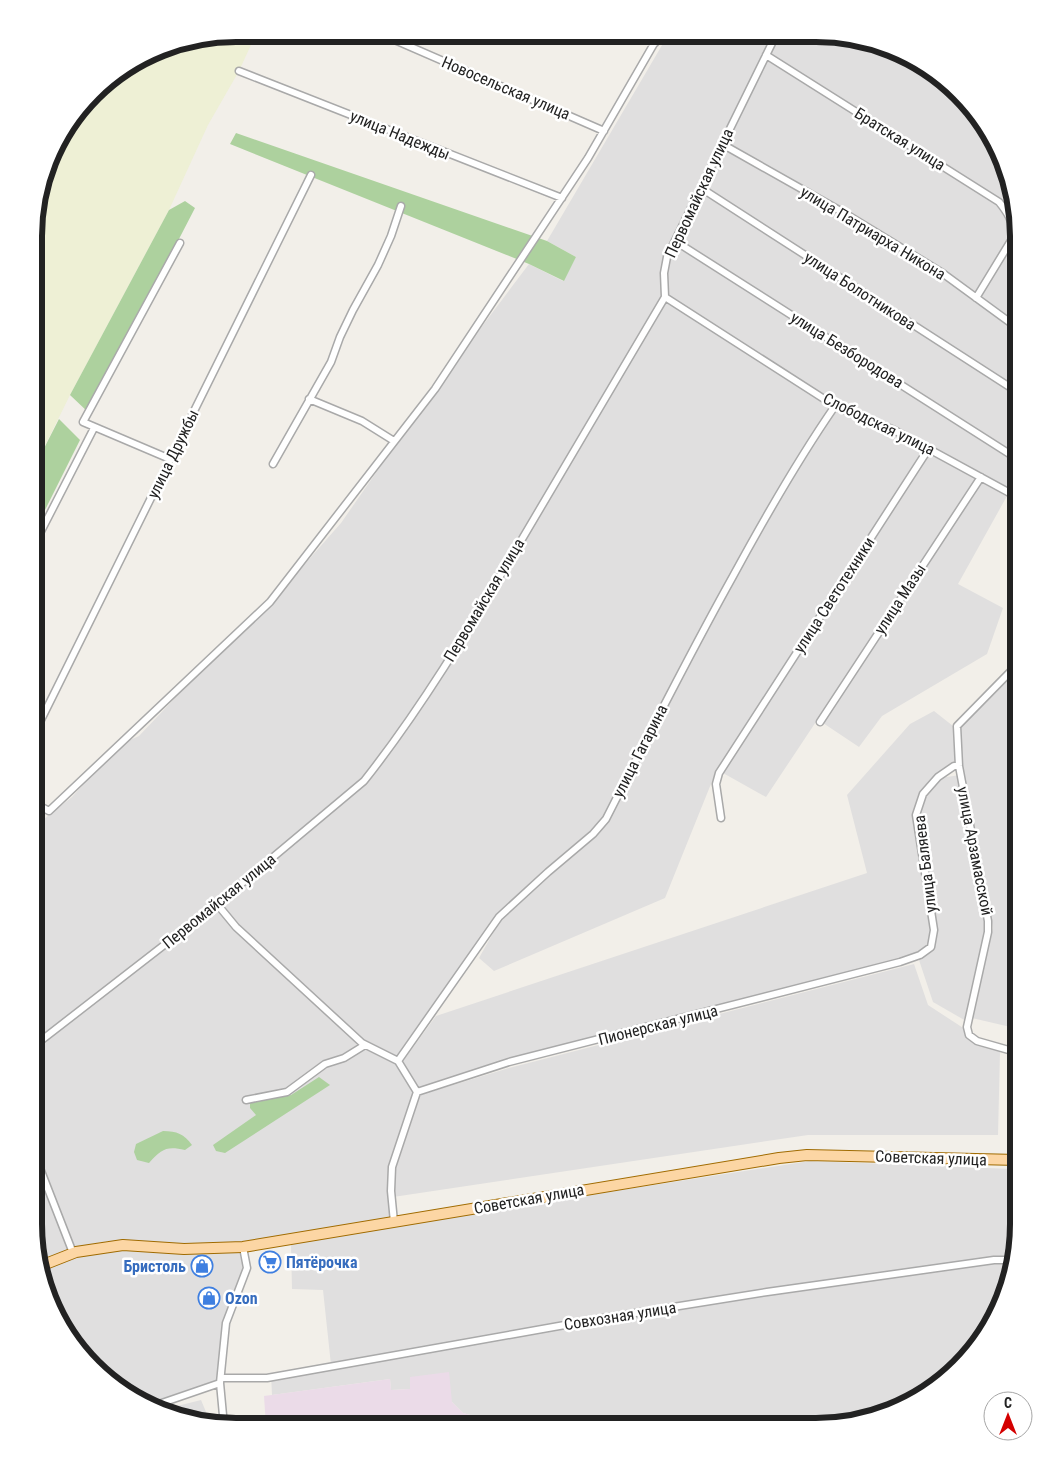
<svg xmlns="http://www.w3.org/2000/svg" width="1053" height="1461" font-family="'Roboto Condensed',sans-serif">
  <rect width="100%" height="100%" fill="#f2efe9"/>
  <path fill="#e0dfdf" d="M668,35l176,1 50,13 46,26 59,72 20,89v260l-184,-93 -24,33 -50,84 -79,144 -78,154 -12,14 -95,82 -101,143 -1,6 18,29 -22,68v58l-148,24 -58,3 -61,-4h-14l-31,5 -37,14 -8,-35v-398l38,-30 47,-52 20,-9 75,-79 31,-25 96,-109 87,-125 101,-134 34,17 13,-24 -29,-16z
    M836,410l57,22 33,17 -209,320 -52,129 -171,73 -15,-13 22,-39 94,-83 170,-314 50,-83z
    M930,451l48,27 -212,319 -43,-24z
    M981,481l26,15 -49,88 45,24 -16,46 -105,62 -23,31 -36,-24z
    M1019,671v358l-47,-11 21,-90 -31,-161 -2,-40 51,-52z
    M934,711l19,15 3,34 -19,16 -15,17 -7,23 16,115 -2,15 -30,14 -480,130 -16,-29 33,-45 431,-143 -20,-78 63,-71z
    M960,775l28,146 -22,100 -33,-19 -14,-42 15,-11 2,-10 -18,-124 7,-21 15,-16z
    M914,964l14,41 72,47 -2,83h-190l-415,62 2,-30 25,-72 89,-27z
    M810,1161l202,8 -4,121 -23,48 -35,39 -44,30 -89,20 -342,-1 -1,-10 -11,-3 -11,-11 -42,-13 -19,1 -1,-11 -118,16 -1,-21 60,-9 -8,-75 -31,-1 -1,-44 6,-4 98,-16z
    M103,1250h136l4,18 -20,54 -7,61 -62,21 -31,-11 -39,-35 -29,-44 -11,-46 33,-12z
    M201,1400l11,26 -45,-17 6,-2z"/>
  <path fill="#ebdbe8" d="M449,1372l3,30 11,11 11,3 1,10h-209l-2,-30 126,-17 1,11 19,-1v-12z"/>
  <path fill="#eef0d5" d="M236,34h20l-17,37 -31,54 -39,85 -99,185 -35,71 1,-257 25,-74 42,-51 68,-39z"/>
  <path fill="#add19e" d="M236,133l311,108 29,16 -12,24 -35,-17 -299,-120z
    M185,201l10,7 -106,205 -19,-18 99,-185z
    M59,419l21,21 -45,90v-64z
    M319,1077l11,8 -105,68 -9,-2 -3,-6 43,-30 -6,-7v-5l41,-8z
    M163,1131c14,0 21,3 29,14l-7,5c-19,-4 -23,-1 -36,13l-12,-3 -3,-8 2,-8z"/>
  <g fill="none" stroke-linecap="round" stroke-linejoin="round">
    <g stroke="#a9a9a9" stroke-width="9">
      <path id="minor" d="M381,34l223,97
        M635,35l20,8
        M766,55l233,147c9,11 13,19 16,32h4
        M239,71l323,127
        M722,144l124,70 95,58 78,57
        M701,188l318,205
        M675,241l344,219
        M665,297l170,109 59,24 125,68
        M976,298l39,-64
        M309,399l53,22 32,20
        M170,459l-87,-37 97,-179
        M273,464l58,-102 9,-25 13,-27 25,-45 13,-29 10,-30
        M35,543l59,-115
        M820,722l161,-245
        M35,732l276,-557
        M34,803l15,8 221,-209 165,-213 153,-231 71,-123
        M721,818l-5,-34 3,-11 210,-325
        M217,904l19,23 126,116 36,18
        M34,1046l183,-142 147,-123c57,-72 104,-151 151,-230 50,-85 100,-169 150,-254l-1,-24 3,-16 109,-222
        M1019,1053l-42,-12 -8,-6 -2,-8 21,-95v-11l-29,-155 -2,-40 53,-54 9,-4
        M417,1092l92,-30 391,-100 20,-7 11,-8 3,-17 -18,-115 7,-21 15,-17 16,-11h5
        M246,1100l41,-8 38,-28 19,-6 21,-13
        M34,1153l39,100
        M1012,1160l7,-31
        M394,1222l-3,-31 1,-24 25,-75 -19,-31 101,-144 49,-45 45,-38 13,-15c41,-81 82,-162 126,-241 32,-59 65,-117 103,-172
        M221,1378h46l337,-60 163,-26 227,-32h12l6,12
        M156,1405l64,-22
        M224,1426l-4,-43 6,-60 21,-55 -4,-21"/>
    </g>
    <g stroke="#a06b00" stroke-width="12">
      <path id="primary" d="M43,1265l33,-13 47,-7 61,4 59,-2 536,-89 28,-3 212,5"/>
    </g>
    <use href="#minor" stroke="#fff" stroke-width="6"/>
    <use href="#primary" stroke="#fcd6a4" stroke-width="10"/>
  </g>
  <defs>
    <g id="supermarket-ring" transform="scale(1.125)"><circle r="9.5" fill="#fff" stroke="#3f7fe0" stroke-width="1.5"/><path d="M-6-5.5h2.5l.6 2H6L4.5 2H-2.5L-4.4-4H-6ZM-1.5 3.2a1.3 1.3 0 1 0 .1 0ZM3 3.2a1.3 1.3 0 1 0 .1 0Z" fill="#3f7fe0"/></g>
    <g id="shop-ring" transform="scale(1.125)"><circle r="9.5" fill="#fff" stroke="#3f7fe0" stroke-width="1.5"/><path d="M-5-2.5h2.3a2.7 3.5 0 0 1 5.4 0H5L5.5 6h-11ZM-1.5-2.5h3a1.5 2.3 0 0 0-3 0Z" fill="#3f7fe0"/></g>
  </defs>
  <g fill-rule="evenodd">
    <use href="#supermarket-ring" x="270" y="1262"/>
    <use href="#shop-ring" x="202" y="1266"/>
    <use href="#shop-ring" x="209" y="1298"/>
  </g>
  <g text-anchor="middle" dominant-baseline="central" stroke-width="5" stroke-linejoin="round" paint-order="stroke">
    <g font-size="16" fill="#222" stroke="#fff">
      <text transform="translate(506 88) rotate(23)">Новосельская улица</text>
      <text transform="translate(400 135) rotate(22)">улица Надежды</text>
      <text transform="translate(900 139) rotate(32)">Братская улица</text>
      <text transform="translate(699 193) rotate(-65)">Первомайская улица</text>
      <text transform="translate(873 233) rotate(31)">улица Патриарха Никона</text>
      <text transform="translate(860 291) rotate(33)">улица Болотникова</text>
      <text transform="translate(847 350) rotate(32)">улица Безбородова</text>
      <text transform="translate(879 424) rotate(26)">Слободская улица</text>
      <text transform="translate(173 454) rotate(-64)">улица Дружбы</text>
      <text transform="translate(834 595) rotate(-57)">улица Светотехники</text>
      <text transform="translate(900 599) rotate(-57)">улица Мазы</text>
      <text transform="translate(484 600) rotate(-59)">Первомайская улица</text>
      <text transform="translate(640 751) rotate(-63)">улица Гагарина</text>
      <text transform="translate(975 851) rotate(79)">улица Арзамасской</text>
      <text transform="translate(925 864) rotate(-97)">улица Баляева</text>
      <text transform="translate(219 901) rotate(-39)">Первомайская улица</text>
      <text transform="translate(658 1025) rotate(-14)">Пионерская улица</text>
      <text transform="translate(931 1158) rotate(2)">Советская улица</text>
      <text transform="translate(529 1199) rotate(-10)">Советская улица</text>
      <text transform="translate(620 1316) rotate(-9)">Совхозная улица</text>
    </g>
    <g font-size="16" font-weight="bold" fill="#366cbe" stroke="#fff" text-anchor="start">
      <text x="286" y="1262">Пятёрочка</text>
      <text x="186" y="1266" text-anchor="end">Бристоль</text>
      <text x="225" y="1298">Ozon</text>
    </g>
  </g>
  <path d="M0 0H1053V1461H0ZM236 42H816A194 194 0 0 1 1010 236V1224A194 194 0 0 1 816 1418H236A194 194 0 0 1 42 1224V236A194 194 0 0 1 236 42Z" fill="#fff" fill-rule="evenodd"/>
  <path fill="none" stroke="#222" stroke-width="6" d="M236 42H816A194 194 0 0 1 1010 236V1224A194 194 0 0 1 816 1418H236A194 194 0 0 1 42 1224V236A194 194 0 0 1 236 42Z"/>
  <g transform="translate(1008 1416)"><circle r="24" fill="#ffffff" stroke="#a7a7a7"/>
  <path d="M0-4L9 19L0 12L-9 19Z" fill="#d40000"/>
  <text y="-8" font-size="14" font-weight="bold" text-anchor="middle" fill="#222222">С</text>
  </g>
</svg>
